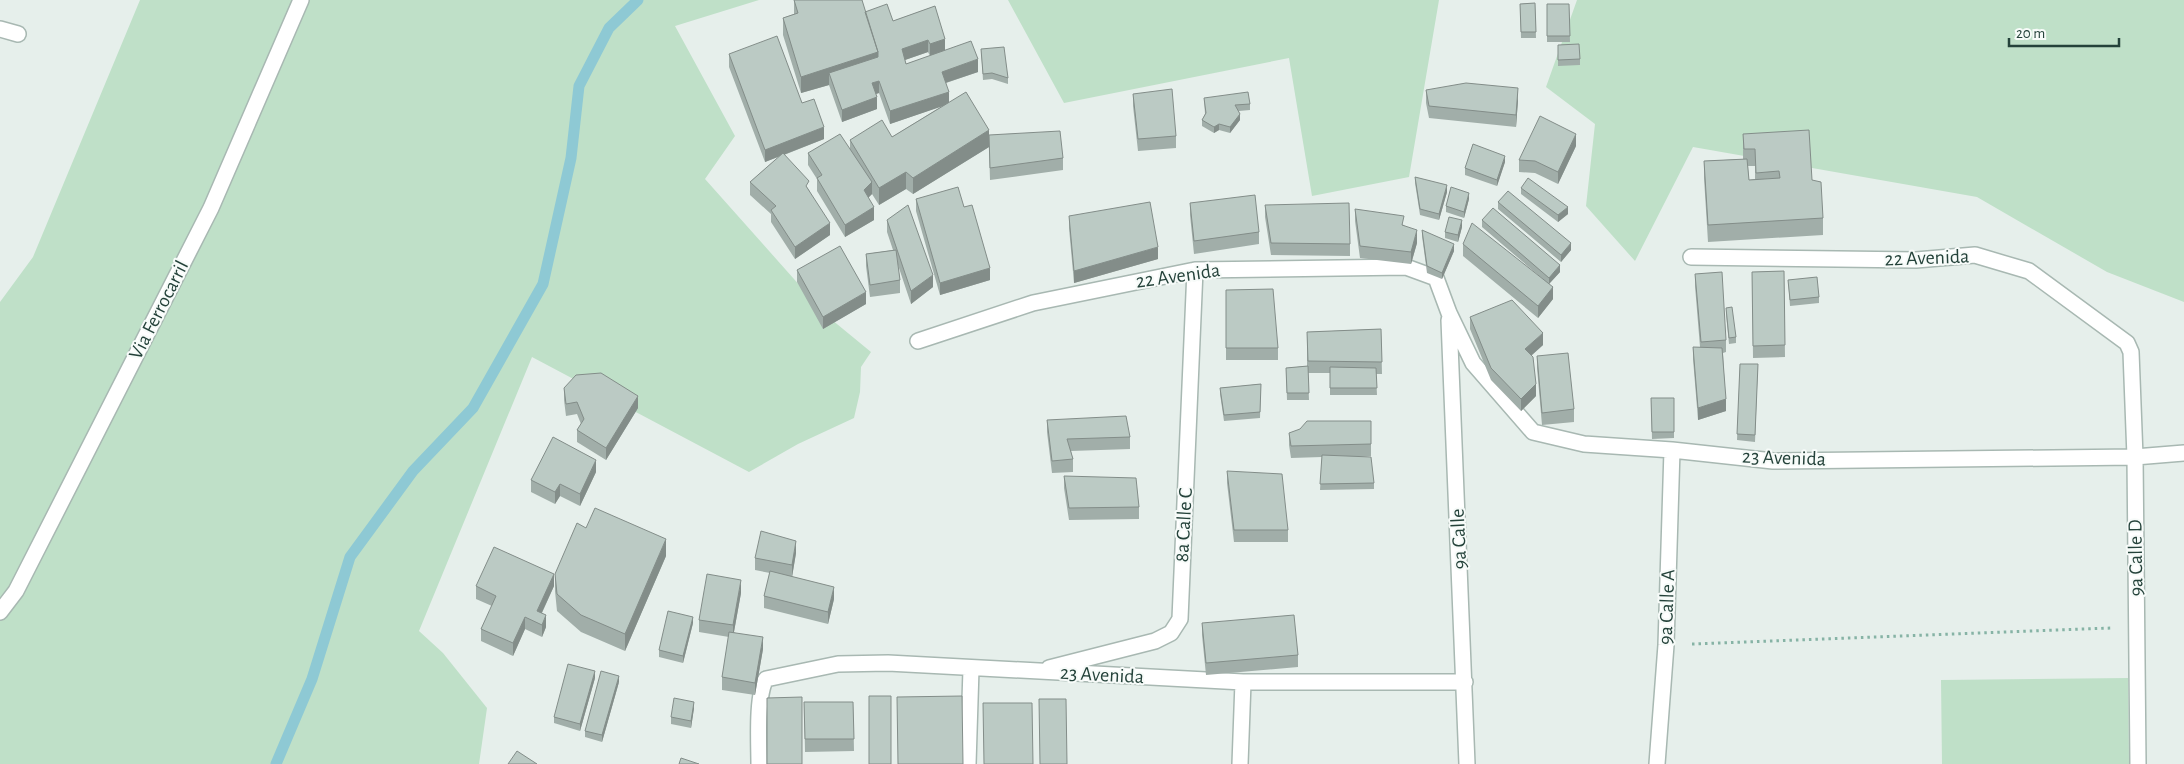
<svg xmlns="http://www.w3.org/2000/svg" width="2184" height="764" font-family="'Alegreya Sans',sans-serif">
  <rect width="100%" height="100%" fill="#e6efeb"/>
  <path fill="#bfe0c8" d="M140,0h619l-84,26 60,110 -30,43 121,136 45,37 -10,15 -1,25 -6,26 -56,26 -49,28 -217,-115 -113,274 24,22 44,55 -8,56h-479v-462l33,-45z
    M1008,0h431l-30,177 -97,19 -23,-138 -225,45z
    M1577,0h607v302l-77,-30 -130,-75 -284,-50 -58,114 -49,-55 9,-82 -49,-37z
    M2128,678l1,86h-187l-1,-84z"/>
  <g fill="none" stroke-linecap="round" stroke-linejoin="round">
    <path stroke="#8ec9d4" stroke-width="11" d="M276,764l36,-85 38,-122 63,-86 60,-63 70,-124 28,-126 8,-72 30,-58 29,-28"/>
    <g stroke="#a8b8b2" stroke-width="18">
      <path id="minor" d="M0,29l18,5
        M1691,257l225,3 59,-5 54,16 98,72 4,9 4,105 3,307
        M1449,320l18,444
        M918,341l115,-38 162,-33 211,-3 30,11 13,35 24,50 60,69 51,12 88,6 101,11 362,-4 49,-4
        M0,612l16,-21 195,-383 90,-208
        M1049,668l106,-27 16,-8 9,-14 15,-349
        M759,764c0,-20 -3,-69 7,-85l72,-15 50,-1 355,19h222
        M968,764l3,-95
        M1240,764l3,-82
        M1657,764l9,-119 6,-195"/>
    </g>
    <path stroke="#86b3a5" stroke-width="3" stroke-dasharray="2.5 4" stroke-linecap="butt" d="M1692,644l419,-16"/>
    <use href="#minor" stroke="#fff" stroke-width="15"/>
  </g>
  <path fill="#a1aea9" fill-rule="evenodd" d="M794,0h68l3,12 28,9 42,-15 10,44 33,22 -32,11 3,19 40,33 74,23v12l-73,10 -1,-33 -76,47 -7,-5 -27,16 -7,-11 -4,4 6,22 -29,17 -28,-46v-12l-9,-14v-12l42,-5v-8l42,-3 50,-31 -52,18 -11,-31 -3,1 1,15 -35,13 -13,-37 -28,8 -18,-58v-17l11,-4zM928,52l2,4 -24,8 -1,-4z
    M1535,3l1,35h-15l-1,-34z
    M1547,4h22l1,38h-23z
    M1558,45l22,14v6l-22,1z
    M981,49l27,29v6l-16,-5 -9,1z
    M729,54l73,49 22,36 -40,16 25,35 21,45 -35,24 -24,-37v-8l-21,-19v-13l30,-26 -15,6 -36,-95z
    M1426,90l92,10 -2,27 -87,-9 -3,-15z
    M1133,94l43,42v12l-38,3 -5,-45z
    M1204,98l46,6v6l-11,1 1,9 -10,13 -11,-3 -5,3 -12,-7v-6l3,-6z
    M1743,134l69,46 11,38v17l-115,7 -4,-64v-17l39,-2zM1748,166h7v13l-6,1z
    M1576,146l-18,38 -23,-11 -16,-1v-12z
    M1505,162l-8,24 -32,-11v-7z
    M1415,177l32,15 -8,28 -19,-5 -5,-32z
    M1521,188l47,26 -10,8 -37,-28z
    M916,199l48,8 26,73 -50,15 -24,-84z
    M1469,199l-5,19 -18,-6v-6z
    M1498,202l73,48 -10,12 -63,-53z
    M1190,203l69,29v12l-65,10 -4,-39z
    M1265,205l85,39v12l-79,-1 -6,-38z
    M1355,209l49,16 13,18 -6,21 -51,-6 -5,-37z
    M1069,216l89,43 -84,24 -5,-55z
    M887,220l46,67 -22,17 -13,-39 2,15v13l-30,4 -4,-31v-12l27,-4 -6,-18z
    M1482,220l78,52 -11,12 4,15 -15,19 -75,-62v-12l81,36 -62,-53z
    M1462,227l-4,15 -13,-4v-6z
    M1422,230l32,21 -12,28 -15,-6 -5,-37z
    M797,270l69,34 -43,25 -26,-47z
    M1784,271l1,86 -32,1 -1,-86z
    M1695,274l31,66v12l-3,1 3,58 -28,9 -5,-61v-12h7l-5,-61z
    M1788,280l31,17v6l-29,3z
    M1226,290l52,58v12h-52z
    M1726,308l10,29v6l-7,1 -3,-30z
    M1470,317l73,28 -12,11 5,40 -15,15 -30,-31 -21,-51z
    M1381,329l1,45h-6l1,21h-47v-22h-22l1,27h-22l-1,-32 21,-2v-34z
    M1537,356l37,53v13l-32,3 -5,-57z
    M1740,364h18l-3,78 -18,-2z
    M1261,384l-1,34 -36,3 -4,-27v-6z
    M564,388l74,20 -32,52 -29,-18v-12l4,-6 -4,-10 -11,2 -2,-16z
    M1651,398h23v40l-22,1z
    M1047,420l83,17v12l-59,2 2,8v13l-21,1 -5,-41z
    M1289,433l82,11v12l-20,1 23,26v6l-54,1 2,-33 -31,1 -2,-13z
    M1227,471l61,59v12h-54l-7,-59z
    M596,472l-16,34 -20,-10 -5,8 -24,-12v-12z
    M1064,476l75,31v12l-70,1 -5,-32z
    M796,553l-4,24 42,22 -6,25 -64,-16v-12l6,-23 -15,-3v-12z
    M666,556l-41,95 -44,-19 -24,-21 -2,-20v-17z
    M476,586h78l-12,27 4,14 -4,10 -17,-8 -12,27 -32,-15v-12l11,-23 -16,-7z
    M741,593l-7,39 29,17 -8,46 -33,-5v-13l7,-40 -30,-5v-12z
    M693,623l-10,40 -24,-6v-7z
    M1202,623l96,32v12l-92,8 -4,-40z
    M595,678l-15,53 -26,-8v-6z
    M619,682l-17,60 -17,-5v-6z
    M804,702h49l1,49 -49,1z
    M694,708l-3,20 -20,-4v-7z"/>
  <path fill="#838d89" d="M945,39v12l-15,5v-12z
    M928,40v12l-26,9v-12z
    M878,52v17l-49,4v12l-28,8v-16z
    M978,59v13l-36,12v-12z
    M879,81v12l-7,2v-12z
    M1518,88v12l-2,27v-12z
    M949,92v12l-59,20v-13z
    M877,97v12l-35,13v-12z
    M1240,114v6l-10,13v-6z
    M1219,124v6l-5,3v-6z
    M824,127v12l-59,23v-12z
    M989,130v17l-76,47v-16z
    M1576,134v12l-18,38v-12z
    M1505,156v6l-8,24v-6z
    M906,172v17l-27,16v-17z
    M872,182v12l-8,8v-12z
    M1447,185v7l-8,28v-6z
    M1469,193v6l-5,19v-6z
    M874,207v13l-29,17v-12z
    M1568,207v7l-10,8v-7z
    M1462,220v7l-4,15v-7z
    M830,223v12l-35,24v-12z
    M1417,230v13l-6,21v-12z
    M1571,243v7l-10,12v-7z
    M1454,244v7l-12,28v-6z
    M1158,247v12l-84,24v-12z
    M1560,265v7l-11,12v-6z
    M990,268v12l-50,15v-12z
    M933,275v12l-22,17v-13z
    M1553,287v12l-15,19v-12z
    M866,292v12l-43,25v-12z
    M1543,333v12l-18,16v-12z
    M1536,384v12l-15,15v-12z
    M638,396v12l-32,52v-12z
    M1726,399v12l-28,9v-12z
    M596,460v12l-16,34v-12z
    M560,484v12l-5,8v-12z
    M666,539v17l-41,95v-17z
    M796,541v12l-4,24v-12z
    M554,574v12l-17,37v-12z
    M741,580v13l-8,44v-12z
    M834,587v12l-6,25v-12z
    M546,615v12l-4,10v-12z
    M525,617v12l-12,27v-13z
    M693,617v6l-10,40v-7z
    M763,637v12l-8,46v-12z
    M595,671v7l-15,53v-7z
    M619,676v6l-17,60v-7z
    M694,702v6l-3,20v-7z"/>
  <path fill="#bbcac4" stroke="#838d89" d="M794,0h68l16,52 -77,25 -18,-59 15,-5z
    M1535,3l1,29h-15l-1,-28z
    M887,4l6,17 42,-15 10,33 -15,5 -2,-4 -26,9 4,15 65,-23 7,18 -36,13 7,20 -59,19 -11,-30 -7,2 5,14 -35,13 -13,-37 49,-16v-5l-13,-40z
    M1547,4h22l1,32h-23z
    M777,36l25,67 12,-4 10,28 -59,23 -36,-96z
    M1579,44l1,15 -22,1v-15z
    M1004,47l4,31 -16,-5 -9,1 -2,-25z
    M1466,83l52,5 -2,27 -87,-9 -3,-16z
    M1172,89l4,47 -38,3 -5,-45z
    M966,92l23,38 -76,48 -7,-6 -27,16 -29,-48 32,-20 10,17z
    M1248,92l2,12 -15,1 5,9 -10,13 -11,-3 -5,3 -12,-7 4,-7 -2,-15z
    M1540,116l36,18 -18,38 -23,-11 -16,-1z
    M1809,130l3,50 9,2 2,36 -115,7 -4,-64 43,-2 2,21 31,-2 -1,-7 -23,2 -1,-24h-11l-1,-15z
    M1060,131l3,27 -73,10 -1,-33z
    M840,134l32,48 -8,8 10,17 -29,18 -28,-47 5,-3 -14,-22z
    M1473,144l32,12 -8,24 -32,-12z
    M783,153l26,28 -3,5 24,37 -35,24 -24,-37 5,-4 -26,-24z
    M1415,177l32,8 -8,29 -19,-5z
    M1528,178l40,29 -10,8 -37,-27z
    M958,187l6,20 8,-2 18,63 -50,15 -24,-84z
    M1451,187l18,6 -5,19 -18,-6z
    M1508,191l63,52 -10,12 -63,-53z
    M1255,195l4,37 -65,9 -4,-38z
    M1150,202l8,45 -84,24 -5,-55z
    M1349,203l1,41 -79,-1 -6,-38z
    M908,205l25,70 -22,16 -24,-71z
    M1493,208l67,57 -11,13 -67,-58z
    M1355,209l49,7 -2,9 15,5 -6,22 -51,-6z
    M1449,217l13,3 -4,15 -13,-3z
    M1472,223l81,64 -15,19 -75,-62z
    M1422,230l32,14 -12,29 -15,-7z
    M840,246l26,46 -43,25 -26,-47z
    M896,250l4,30 -30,5 -4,-31z
    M1784,271l1,74 -32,1 -1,-74z
    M1722,272l4,68 -25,2 -6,-68z
    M1817,277l2,20 -29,3 -2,-20z
    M1273,289l5,59h-52v-58z
    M1512,300l31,33 -18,16 8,8 3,27 -15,15 -30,-31 -21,-51z
    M1732,307l4,30 -7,1 -3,-30z
    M1381,329l1,33 -74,-1 -1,-29z
    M1693,347l29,1 4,51 -28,9z
    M1568,353l6,56 -32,4 -5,-57z
    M1740,364h18l-3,71 -18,-1z
    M1308,366l1,27h-22l-1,-25z
    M1330,367l46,1 1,20h-47z
    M601,373l37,23 -32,52 -29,-18 7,-11 -7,-17 -11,2 -2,-16 12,-13z
    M1261,384l-1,28 -36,3 -4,-27z
    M1651,398h23v34h-22z
    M1126,416l4,21 -63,2 6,20 -21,2 -5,-41z
    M1307,421h64v23l-80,2 -2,-13 11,-4z
    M553,437l43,23 -16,34 -20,-10 -5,8 -24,-12z
    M1322,455l49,2 3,26 -54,1z
    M1227,471l55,3 6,56h-54z
    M1064,476l72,2 3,29 -70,1z
    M595,508l71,31 -41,95 -44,-19 -24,-21 -2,-20 22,-51 9,5z
    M761,531l35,10 -4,24 -37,-7z
    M494,547l60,27 -17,37 9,4 -4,10 -17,-8 -12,26 -32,-14 15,-33 -20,-10z
    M770,571l64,16 -6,25 -64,-16z
    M707,574l34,6 -8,45 -34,-5z
    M668,611l25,6 -10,39 -24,-6z
    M1294,615l4,40 -92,8 -4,-40z
    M729,632l34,5 -8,46 -33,-6z
    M568,664l27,7 -15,53 -26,-7z
    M601,671l18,5 -17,59 -17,-4z
    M869,696h22v68h-22z
    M962,696l1,68h-65l-1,-67z
    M802,697v67h-35v-66z
    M674,698l20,4 -3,19 -20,-4z
    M1039,699h27l1,65h-27z
    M804,702h49l1,37h-49z
    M983,703h49l1,61h-49z
    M517,751l20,13h-29z
    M681,758l18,6h-20z"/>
  <g text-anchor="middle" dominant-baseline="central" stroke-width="4" stroke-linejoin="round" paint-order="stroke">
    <g font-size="20" fill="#24423a" stroke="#f7fbf9">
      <text transform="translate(1927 258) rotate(-2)">22 Avenida</text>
      <text transform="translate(1178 276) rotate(-8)">22 Avenida</text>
      <text transform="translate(159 310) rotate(-63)">Via Ferrocarril</text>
      <text transform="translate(1784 458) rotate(2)">23 Avenida</text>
      <text transform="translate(1184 525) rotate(-87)">8a Calle C</text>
      <text transform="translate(1459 539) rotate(-93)">9a Calle</text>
      <text transform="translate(2136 558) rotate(-91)">9a Calle D</text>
      <text transform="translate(1667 607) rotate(-88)">9a Calle A</text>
      <text transform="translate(1102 675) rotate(3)">23 Avenida</text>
    </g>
  </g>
  <path d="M2009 38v8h110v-8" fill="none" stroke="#24423a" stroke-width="2.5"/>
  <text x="2016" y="38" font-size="15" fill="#24423a" stroke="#f7fbf9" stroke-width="4" paint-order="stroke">20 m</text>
</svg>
